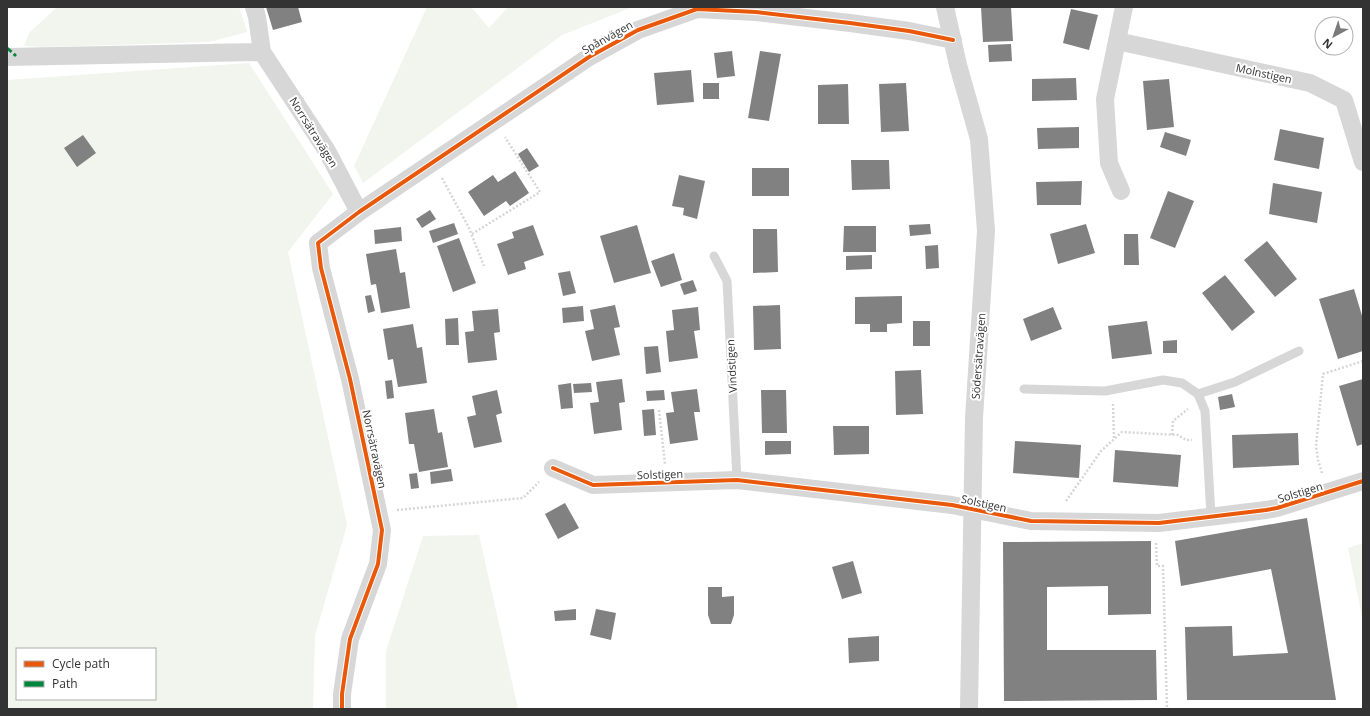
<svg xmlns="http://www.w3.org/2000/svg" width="1370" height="716" font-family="'Open Sans',sans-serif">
  <rect width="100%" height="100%" fill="#fff"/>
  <path fill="#f1f5ed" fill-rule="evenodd" d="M57,7h182l8,25 -38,10 -166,5 -19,-1 5,-13z
    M427,7h44l18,21 19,-21h125l-71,28 -199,148 -9,-17z
    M249,63l84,131 -45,58 59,273 -32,111 -2,73h-306v-629zM17,649h138v50h-138z
    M479,535l39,174h-132v-58l37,-115z
    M1363,543v79l-15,-74z"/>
  <path fill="#818181" d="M266,7h32l4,15 -29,8z
    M981,7h30l2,34 -30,1z
    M1071,9l27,6 -9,35 -26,-7z
    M1011,44l1,17 -23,1 -1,-17z
    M732,51l3,25 -18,2 -3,-25z
    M760,51l21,3 -12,67 -21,-3z
    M691,70l3,32 -37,3 -3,-32z
    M1076,78l1,22 -45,1v-22z
    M1169,79l5,48 -27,3 -4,-49z
    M703,83h16v16h-16z
    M906,83l3,48 -28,1 -2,-48z
    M848,84l1,40h-31v-39z
    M1079,127v21l-41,1 -1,-21z
    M1280,129l44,9 -5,31 -45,-9z
    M1165,132l26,8 -5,16 -26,-9z
    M83,135l13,18 -19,14 -13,-19z
    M527,148l12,18 -10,6 -11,-18z
    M851,160h38l1,29 -38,1z
    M752,168h37v28h-37z
    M515,171l14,22 -19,13 -4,-5 -22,15 -16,-24 25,-17 5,7z
    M679,175l26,6 -8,38 -14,-4 1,-7 -12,-2z
    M1082,181l-1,24h-44l-1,-23z
    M1273,183l49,9 -5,31 -48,-9z
    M1168,191l26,10 -19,47 -25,-10z
    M430,210l6,9 -14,9 -6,-9z
    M454,223l4,11 -25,9 -4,-12z
    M930,224l1,10 -21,2 -1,-11z
    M1086,224l9,29 -37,11 -8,-30z
    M533,225l11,30 -20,7 2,7 -18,6 -11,-31 17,-6 -2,-6z
    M637,225l14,48 -37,10 -14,-47z
    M844,226h32v26h-33z
    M401,227l1,14 -27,3 -1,-14z
    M753,229h24l1,43 -25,1z
    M1124,234h14l1,31h-15z
    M459,238l17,45 -23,9 -16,-46z
    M1267,241l30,38 -22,18 -31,-37z
    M938,245l1,23 -13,1 -1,-23z
    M396,249l4,24 5,-1 5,36 -29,5 -5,-29 -5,1 -5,-31z
    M674,253l8,27 -21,7 -10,-26z
    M872,255v14l-26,1v-14z
    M570,271l6,22 -13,3 -5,-23z
    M1225,275l30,37 -23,19 -30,-38z
    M693,280l4,11 -13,4 -4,-11z
    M1354,289l9,30v32l-25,8 -19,-60z
    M371,295l4,16 -7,2 -3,-17z
    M902,296v27l-15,1v8h-17v-8h-15v-27z
    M615,305l5,22 -6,1 6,27 -28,6 -7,-30 9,-2 -4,-19z
    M780,305l1,44 -27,1 -1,-44z
    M583,306l1,15 -21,2 -1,-15z
    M698,307l2,23 -6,1 4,27 -29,4 -3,-31 8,-1 -2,-20z
    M1053,307l9,22 -31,12 -8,-22z
    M498,309l2,23 -6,1 3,27 -29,3 -3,-31 9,-1 -2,-20z
    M458,318l1,27h-13l-1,-26z
    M913,321h17v25h-17z
    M1147,321l5,33 -40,5 -4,-33z
    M413,324l4,24 5,-1 5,36 -29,4 -5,-28 -5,1 -5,-31z
    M1177,340v13h-14v-12z
    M658,346l3,26 -15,2 -2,-27z
    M921,370l2,44 -27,1 -1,-44z
    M622,379l3,23 -6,1 3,27 -28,4 -4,-31 9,-1 -3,-20z
    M1363,379v65l-6,2 -18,-60z
    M392,380l2,18 -7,1 -2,-18z
    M571,383l2,25 -12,1 -3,-24z
    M591,383l1,9 -18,1 -1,-9z
    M697,389l3,23h-6l4,28 -28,4 -4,-31 8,-1 -3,-20z
    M497,390l5,23 -6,2 6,27 -28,6 -7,-31 9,-2 -4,-19z
    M664,390l1,10 -18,1 -1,-10z
    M761,390h25l1,43h-25z
    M1232,394l3,13 -15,3 -2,-13z
    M434,409l4,24 4,-1 6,35 -29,5 -5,-28h-5l-4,-31z
    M654,409l2,26 -12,1 -2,-26z
    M833,426h36v28l-35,1z
    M1298,433l1,32 -66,3 -1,-33z
    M765,441h26v13l-26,1z
    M1015,441l66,4 -2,33 -66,-5z
    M1115,450l66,5 -3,32 -65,-5z
    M451,469l2,12 -22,3 -1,-12z
    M417,473l2,15 -8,1 -2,-15z
    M565,503l14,25 -21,11 -13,-25z
    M1307,518l29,182h-149l-2,-73 47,-1 1,30 55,-3 -17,-84 -90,17 -6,-45z
    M1151,541v73l-43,1v-29l-61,1v63h109l1,50 -153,1 -1,-159z
    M853,561l9,32 -20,6 -10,-32z
    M708,587h14v10l12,-1v19l-3,9h-20l-3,-9z
    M576,609v11l-21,1 -1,-10z
    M596,609l20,4 -5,27 -21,-5z
    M879,636v25l-30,2 -1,-25z"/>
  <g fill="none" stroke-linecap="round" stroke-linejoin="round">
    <path stroke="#d6d6d6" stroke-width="2.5" stroke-dasharray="2 2" stroke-linecap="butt" d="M442,178l27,50 15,38
      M472,234l68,-42 -35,-55
      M1113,404l1,35
      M659,410l6,54
      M1172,435l1,-14 15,-12
      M1322,473l-4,-13 -2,-14 7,-72 40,-13
      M1066,501l35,-50 21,-19 56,3 8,5h6
      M397,510l126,-12 16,-16
      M1156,543l1,23h6l4,143"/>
    <path stroke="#d7d7d7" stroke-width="9" d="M714,256l13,25 10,199
      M1024,389l81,2 58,-11 19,3 16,11 7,17 6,105
      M1198,394l37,-12 64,-31"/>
    <path stroke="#d7d7d7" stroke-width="18" d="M254,7l3,10 5,35
      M945,7l13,58 21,74 7,92 -12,187 -5,291
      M1117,41l193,42 34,17 19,62
      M7,57l255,-5 65,99 32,61
      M1121,191l-12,-28 -4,-64 19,-92
      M553,468l40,17 144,-5 215,25 79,16 128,2 107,-13 11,-2 86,-27
      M342,709v-15l8,-55 28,-75 4,-34 -32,-151 -29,-111 -3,-25 41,-31 230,-155 49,-27 59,-21 59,3 94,11 59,8 44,9"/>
    <path stroke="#00873e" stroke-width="3" stroke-dasharray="6 3" stroke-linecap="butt" d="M7,48l9,8"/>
    <g stroke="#fff" stroke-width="6">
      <path id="cycleway" d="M553,468l40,17 144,-5 215,25 79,16 128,2 107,-13 11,-2 86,-27
        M342,709v-15l8,-55 28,-75 4,-34 -32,-151 -29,-111 -3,-25 41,-31 230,-155 49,-27 59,-21 59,3 94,11 59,8 44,9"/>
    </g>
    <use href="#cycleway" stroke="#e8590c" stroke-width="4"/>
  </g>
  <g text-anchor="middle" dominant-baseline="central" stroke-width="4" stroke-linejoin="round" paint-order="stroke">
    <g font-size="11" fill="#333" stroke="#fff">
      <text transform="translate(607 37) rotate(-29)">Spånvägen</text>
      <text transform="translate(1264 73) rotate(12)">Molnstigen</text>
      <text transform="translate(314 132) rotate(58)">Norrsätravägen</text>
      <text transform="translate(978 356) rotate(-86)">Södersätravägen</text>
      <text transform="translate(731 366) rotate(-93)">Vindstigen</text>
      <text transform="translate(375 449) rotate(78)">Norrsätravägen</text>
      <text transform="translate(660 474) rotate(-2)">Solstigen</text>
      <text transform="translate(1300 492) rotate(-17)">Solstigen</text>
      <text transform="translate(984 503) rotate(12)">Solstigen</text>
    </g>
  </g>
  <rect width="1370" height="716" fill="none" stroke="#333333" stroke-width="16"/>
  <rect x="16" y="648" width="140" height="52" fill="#ffffff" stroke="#adadad"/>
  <rect x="24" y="661" width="20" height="6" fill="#e8590c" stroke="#adadad"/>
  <text x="52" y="668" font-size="12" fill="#333333">Cycle path</text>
  <rect x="24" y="681" width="20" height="6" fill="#00873e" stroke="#adadad"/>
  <text x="52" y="688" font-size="12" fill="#333333">Path</text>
  <g transform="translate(1334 36) rotate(220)"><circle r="19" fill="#ffffff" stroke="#adadad"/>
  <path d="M0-3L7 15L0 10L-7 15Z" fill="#7a7a7a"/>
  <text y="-6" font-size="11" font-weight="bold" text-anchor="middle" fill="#333333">N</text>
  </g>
</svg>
